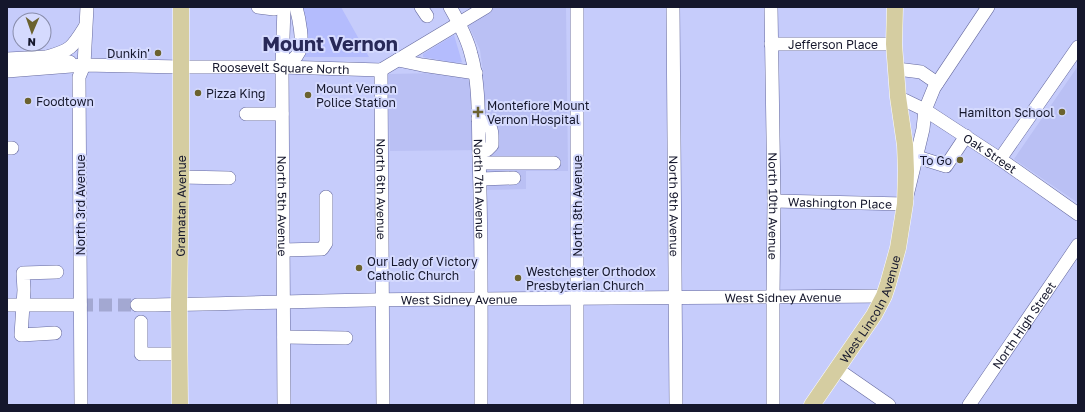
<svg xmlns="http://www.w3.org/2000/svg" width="1085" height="412" font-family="'Golos Text',sans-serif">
  <rect width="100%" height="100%" fill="#c6ccfb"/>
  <path fill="#bac0f4" d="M491,7h75l2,164h-42v18l-41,1 -1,-40 -94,1 -2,-77 95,-2 -3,-22 -13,-28z
    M1078,66v137l-64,-44z"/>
  <path fill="#b4bcfd" d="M304,7h37l28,50h-64l1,-25 -3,-24z
    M454,35l8,27 -6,1 -33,-6v-3z"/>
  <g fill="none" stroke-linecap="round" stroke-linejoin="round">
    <path stroke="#a3a8d2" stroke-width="13" stroke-dasharray="13 6" stroke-linecap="butt" d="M80,305h57"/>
    <g stroke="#65699e" stroke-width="14">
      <g id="minor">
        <path d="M258,7l16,2 6,-2"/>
        <path id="s1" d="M284,7l-2,60 2,338"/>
        <path d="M421,7l6,9"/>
        <path id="s2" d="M450,7c8,14 17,30 21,47 9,31 7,69 8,102 3,83 2,166 2,249"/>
        <path id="s3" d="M673,7l3,398"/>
        <path id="s4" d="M771,7l3,194 -1,97v107"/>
        <path id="s5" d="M771,44h123"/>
        <path d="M47,57c24,-7 25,-9 38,-30"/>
        <path d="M7,59l39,-2 24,5"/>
        <path d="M398,60l24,5 54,8"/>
        <path d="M282,67c6,-4 14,-8 17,-15 5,-10 0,-34 -3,-45"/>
        <path d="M897,69l24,3 16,11"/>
        <path id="s6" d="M381,70l2,335"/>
        <path d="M381,70l105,-63"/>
        <path id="s7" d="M7,71l77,-6 97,2h101l99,3"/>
        <path id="s8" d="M898,97l27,13 75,49 78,55"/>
        <path d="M246,114h36"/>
        <path d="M478,119c16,8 14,10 14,26l-5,5 -8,3"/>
        <path d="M7,148h5"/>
        <path d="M917,157l29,9 20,-30"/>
        <path d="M1000,159l78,-112"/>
        <path d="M480,163h74"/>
        <path d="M181,177l48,1"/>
        <path d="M480,179l34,-1"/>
        <path id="s9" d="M774,201l131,3 18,-75 2,-19 9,-22 54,-81"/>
        <path d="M283,250l39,-1 4,-6v-46"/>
        <path d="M7,305h73"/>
        <path id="s10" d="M137,305c49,0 97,-2 146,-3 67,-2 133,-3 199,-3 134,-2 268,-1 402,-3"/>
        <path d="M141,322v32h38"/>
        <path d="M55,333l-34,2 3,-45 -1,-17 34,-1"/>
        <path d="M284,337l62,1"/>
        <path d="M837,369l52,36"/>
        <path d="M81,405l-2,-328 5,-12 3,-58"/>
        <path d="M577,405v-398"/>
        <path id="s11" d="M969,405l109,-160"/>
      </g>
    </g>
    <g stroke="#fff" stroke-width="17">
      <g id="major">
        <path id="s12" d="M180,405l-1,-100 2,-128v-170"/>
        <path id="s13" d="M812,405l62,-90 10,-19 4,-12 10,-36 7,-44 1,-33 -1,-26 -7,-48 -4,-53 1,-37"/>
      </g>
    </g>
    <use href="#minor" stroke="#fff" stroke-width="13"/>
    <use href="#major" stroke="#d5cda1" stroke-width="16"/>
  </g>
  <g fill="#6b622e" stroke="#d5dafe" stroke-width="1.5">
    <circle cx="158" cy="53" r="4"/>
    <circle cx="198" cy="93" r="4"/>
    <circle cx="308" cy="95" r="4"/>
    <circle cx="28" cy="101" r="4"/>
    <path d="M476 106h4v4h4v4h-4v4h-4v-4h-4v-4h4z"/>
    <circle cx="1062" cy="112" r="4"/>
    <circle cx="960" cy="160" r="4"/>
    <circle cx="359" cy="268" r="4"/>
    <circle cx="518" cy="278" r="4"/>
  </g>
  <g text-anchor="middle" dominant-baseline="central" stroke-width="4" stroke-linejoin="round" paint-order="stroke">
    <g font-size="12" fill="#15172c" stroke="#d5dafe">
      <text stroke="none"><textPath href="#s5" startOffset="62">Jefferson Place</textPath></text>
      <text stroke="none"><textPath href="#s7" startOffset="274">Roosevelt Square North</textPath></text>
      <text stroke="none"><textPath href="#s8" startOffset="108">Oak Street</textPath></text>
      <text stroke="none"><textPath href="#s2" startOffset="187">North 7th Avenue</textPath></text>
      <text stroke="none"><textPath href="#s6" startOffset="119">North 6th Avenue</textPath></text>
      <text stroke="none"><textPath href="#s9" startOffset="66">Washington Place</textPath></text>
      <text transform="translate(80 205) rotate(-90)">North 3rd Avenue</text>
      <text stroke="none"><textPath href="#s12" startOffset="199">Gramatan Avenue</textPath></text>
      <text stroke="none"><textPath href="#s1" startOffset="199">North 5th Avenue</textPath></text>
      <text transform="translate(577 206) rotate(-90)">North 8th Avenue</text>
      <text stroke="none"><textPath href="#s3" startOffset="199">North 9th Avenue</textPath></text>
      <text stroke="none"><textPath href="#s4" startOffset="199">North 10th Avenue</textPath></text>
      <text stroke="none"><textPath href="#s10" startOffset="646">West Sidney Avenue</textPath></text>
      <text stroke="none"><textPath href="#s10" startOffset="322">West Sidney Avenue</textPath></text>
      <text stroke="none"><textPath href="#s13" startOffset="113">West Lincoln Avenue</textPath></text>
      <text stroke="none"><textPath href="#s11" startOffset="97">North High Street</textPath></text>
    </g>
    <g font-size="12" fill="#15172c" stroke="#d5dafe" text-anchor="start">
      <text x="150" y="53" text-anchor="end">Dunkin'</text>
      <text x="316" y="88">Mount Vernon<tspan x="316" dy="14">Police Station</tspan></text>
      <text x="206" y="93">Pizza King</text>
      <text x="36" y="101">Foodtown</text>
      <text x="487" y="105">Montefiore Mount<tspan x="487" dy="14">Vernon Hospital</tspan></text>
      <text x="1054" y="112" text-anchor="end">Hamilton School</text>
      <text x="952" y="160" text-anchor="end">To Go</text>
      <text x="367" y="261">Our Lady of Victory<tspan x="367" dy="14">Catholic Church</tspan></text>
      <text x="526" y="271">Westchester Orthodox<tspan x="526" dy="14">Presbyterian Church</tspan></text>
    </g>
    <g font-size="20" font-weight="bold" fill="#282958" stroke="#d5dafe">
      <text x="330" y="43">Mount Vernon</text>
    </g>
  </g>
  <rect width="1085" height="412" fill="none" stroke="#15172c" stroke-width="16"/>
  <g transform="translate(32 32) rotate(182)"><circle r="19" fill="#d5dafe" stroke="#888caa"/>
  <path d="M0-3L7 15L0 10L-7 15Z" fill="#6b622e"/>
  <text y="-6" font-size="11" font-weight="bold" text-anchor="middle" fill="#15172c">N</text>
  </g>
</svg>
